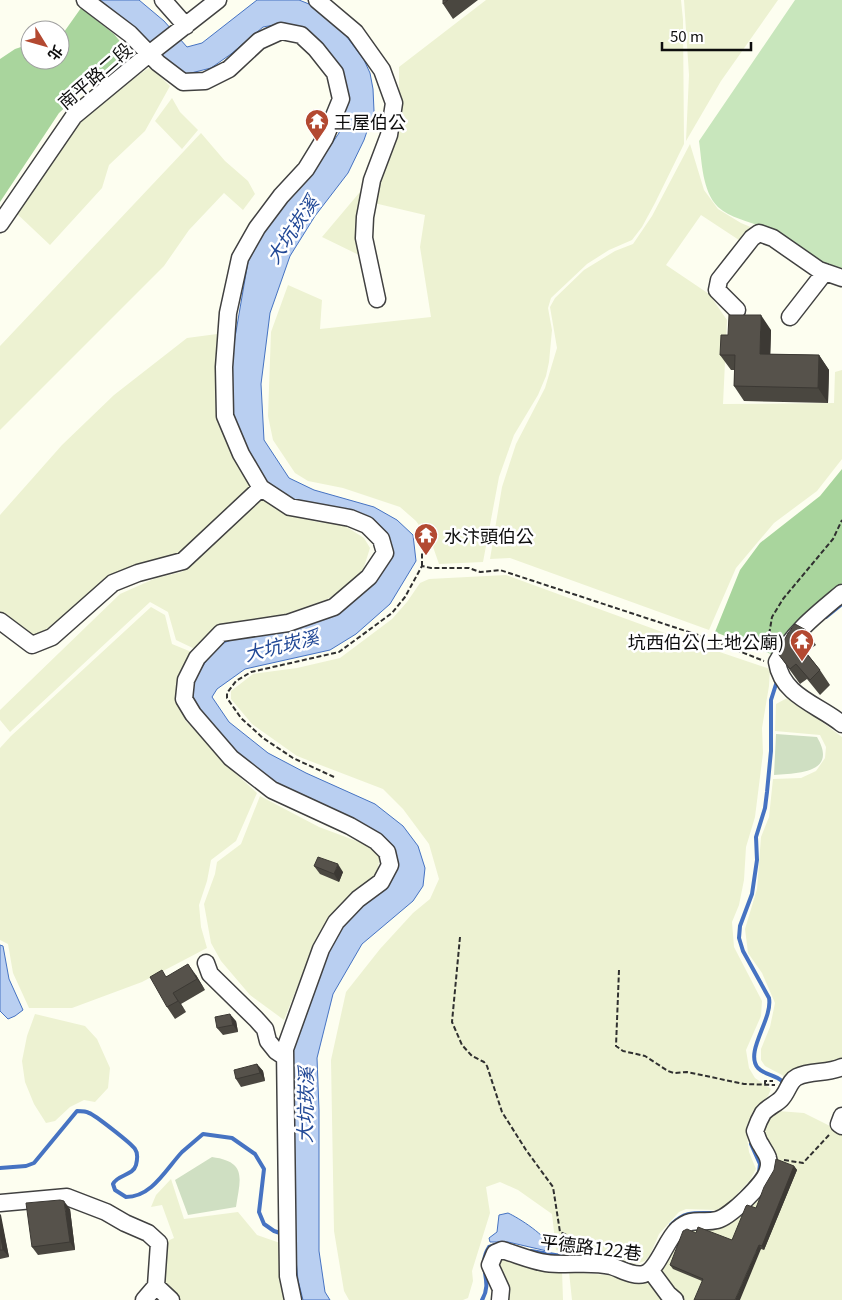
<svg xmlns="http://www.w3.org/2000/svg" width="842" height="1300" font-family="Georgia,'Noto Sans TC',serif">
  <rect width="100%" height="100%" fill="#fdfef0"/>
  <path fill="#edf2d2" d="M486,0h195l2,20 1,124 -29,59 -13,24 -10,13 -23,10 -22,14 -36,34 -3,10 4,22 -3,32 -3,14 -8,19 -24,40 -15,42 -16,85 -44,2 -7,-20 -16,-23 -16,-14 -57,-19 -35,-7 -13,-8 -22,-33 -5,-24 3,-84 17,-47 34,15 -2,29 111,-12 -11,-70 5,-32 -51,-12 25,-102v-34z
    M684,0h94l-57,81 -35,60 3,-66z
    M150,67l20,19 -25,45 -36,34 -7,23 -52,57 -36,-34 20,-34 57,-69z
    M172,98l8,14 18,18 -16,19 -27,-28z
    M201,133l24,28 23,20 7,13 -12,16 -19,-17 -35,37 -25,36 -164,164v-84z
    M690,144l14,46 14,19 23,14 12,5 -11,14 -41,-27 -35,50 43,29 18,26 -4,84 111,-1 1,-31 7,-2v89l-25,32 -43,32 -38,45 -27,62 -199,-72 -20,1 12,-72 14,-43 29,-56 12,-40 -7,-41 5,-9 29,-28 31,-19 18,-7 19,-28z
    M365,186l-6,69 -37,-18z
    M217,334l-1,70 5,20 31,63 -67,68 -50,11 -86,68 -14,5 -20,-13 -15,-13v-98l62,-70 52,-50 73,-57z
    M262,499l23,15 32,8 25,2 22,14 6,10 -7,22 -13,14 -22,15 -46,16 -55,8 -23,16 -7,11 -21,-10 -8,-28 -18,-10 -140,130 -10,-12v-10l120,-116 36,-16 26,-6z
    M506,575l178,65 86,29 -1,17 -7,42 1,25 -8,64 -9,30 -2,33 -5,25 -7,17 2,25 28,54 -1,15 -15,34 3,18 6,10 16,11 -3,7 -15,15 -7,17 3,24 7,17 -6,11 -23,25 -10,5 -31,-1 -7,3 -20,22 -9,21 -5,6 -10,3 -38,-10 -26,-1 -15,-3 -4,-36 -34,-24 -18,-8 -14,5 4,26 -18,58 1,10 -5,17 -5,2h-114l-5,-9 -10,-60 -3,-171 15,-68 34,-43 33,-36 17,-14 9,-20 -10,-35 -26,-35 -20,-20 -86,-33 -45,-32 -21,-25v-8l22,-17 44,-6 43,-10 52,-39 15,-17 13,-19 9,-4z
    M151,607l14,8 7,29 22,9 -16,47 7,20 50,53 22,20 -21,48 -25,19 -4,21 -8,24 2,22 6,21 -65,34 -70,26h-43l-16,-35 -5,-29 -8,-4v-192l11,-12z
    M789,697l53,40v322l-56,20 -4,-4 -17,-9 -4,-6v-11l9,-22 5,-24 -13,-30 -14,-20 -3,-24 12,-40 4,-52 8,-20 4,-38 28,-1 15,-7 9,-13 1,-11 -6,-12 -45,-4 1,-27z
    M260,796l59,31 51,19 10,11 -4,21 -48,43 -16,29 -28,70 -34,-25 -29,-34 -10,-18 -7,-39 11,-30 2,-12 24,-18z
    M35,1014l50,12 12,13 13,29 -2,20 -13,14 -11,-2 -14,7 -15,14 -9,2 -12,-19 -9,-22 -3,-21 5,-25z
    M778,1111l26,2 38,19v168h-157l-17,-15 -7,-13 7,-18 12,-19 9,-6h20l63,-53 -8,-39v-11l6,-9z
    M171,1179l13,40 54,-7 19,23 23,8 7,57h-107l-17,-15v-42l11,-5 -12,-33 -11,2 5,-12z
    M501,1258l61,12 1,30h-57l-8,-38z
    M569,1272l38,3 44,9 17,16h-96z"/>
  <path fill="#c8e6bc" d="M795,0h47v272l-5,-1c-24,-15 -48,-30 -73,-43 -15,-7 -34,-10 -46,-21 -16,-16 -16,-45 -19,-66z"/>
  <path fill="#a9d59d" d="M81,8l33,26 13,16 -68,63 -59,89v-143l15,-10 15,-5v16h30v-27l4,-1z
    M842,469v114l-55,48 -16,23 -56,-22 25,-62 20,-27 60,-47z"/>
  <path fill="#cfdfc2" d="M776,734l41,3c21,36 -18,36 -43,38z
    M212,1157c36,5 28,22 24,50l-48,8 -13,-35z"/>
  <path fill="#b9cff1" stroke="#4673c2" d="M99,0h40l25,21 23,26 15,-4 55,-43h42l15,6 27,23 23,31 6,13 3,16 1,22 -10,29 -16,33 -33,43 -25,40 -20,57 -9,71 3,56 25,38 25,12 60,17 23,13 16,15 3,26 -26,43 -34,30 -26,16 -85,19 -28,20 -5,8 17,25 39,31 38,20 69,31 28,22 15,20 7,22 -2,18 -10,15 -51,43 -29,50 -16,64 2,52v141l6,41 5,8h-27l-5,-20 -5,-51 -2,-176 37,-105 17,-26 13,-14 25,-17 8,-10 6,-14 -9,-22 -109,-57 -41,-32 -25,-25 -20,-32v-18l23,-35 25,-10 43,-7 102,-65 -5,-32 -88,-30 -23,-13 -25,-36 -14,-39 2,-65 16,-93 27,-44 32,-33 31,-46 8,-33 -45,-70 -17,-7 -22,4 -32,27 -20,14 -24,6 -22,-10 -26,-31z
    M0,945l3,1 6,33 14,31 -8,6 -7,3 -8,-8z
    M508,1213c11,5 39,23 43,35l-4,3 -39,-9h-18l-1,-4 8,-6 2,-17z"/>
  <g fill="none" stroke-linecap="round" stroke-linejoin="round">
    <path stroke="#4673c2" stroke-width="4" d="M826,617l16,-13
      M778,678l-7,22v51l-4,41 -2,16 -9,29 1,23 -5,34 -12,32 -1,12 4,13 26,47c4,21 -25,54 -11,70 7,7 17,7 24,13v5
      M751,1144l9,20 -1,9
      M0,1168l26,-2 8,-3 43,-52c4,0 9,0 12,2 6,2 43,31 46,36 3,4 2,12 1,16 -3,11 -18,9 -23,19l2,6 11,7c26,0 40,-28 56,-45 7,-6 14,-12 21,-18l29,4 23,16 9,15 -5,43 5,12 10,7 9,3
      M671,1225c14,-14 23,-12 42,-12
      M531,1251l30,5
      M482,1300c12,-20 -6,-33 7,-53l6,-2"/>
    <g stroke="#414141" stroke-width="19">
      <path id="minor" d="M85,0l45,34 28,29 25,19 22,-1 24,-12 30,-28 22,-10 20,4 15,14 19,24 6,26 -16,39 -19,31 -25,27 -24,32 -17,30 -12,55 -4,54 1,49 16,38 20,34 29,19 60,11 17,7 14,14 4,14 -16,24 -35,30 -46,16 -67,10 -24,25 -11,22 -2,19 9,15 38,44 41,32 78,36 26,15 11,11 3,13 -9,17 -23,17 -22,23 -15,27 -36,100 3,227 5,24
        M163,0l23,26
        M317,0l38,32 27,38 12,33 -5,32 -17,45 -7,37 -1,21 13,61
        M0,224l74,-108 75,-62 69,-54
        M737,310l-20,-20 2,-10 33,-42 7,-5 14,5 46,32 23,8
        M790,317l35,-45
        M842,593c-25,21 -50,40 -65,69 5,34 42,43 65,62
        M0,621l32,24 20,-8 61,-54 25,-10 45,-12 78,-73
        M206,963l4,11 46,45 9,10 3,12 8,10 9,6
        M842,1116l-3,8 3,2
        M0,1203l67,-6 39,15 19,11 23,10 11,10 -3,43
        M651,1271l17,23 7,6
        M144,1300l12,-14 15,14
        M500,1300l1,-11 -11,-24 5,-12 7,-3c14,4 30,11 44,13 21,3 44,-2 65,3 10,3 22,11 33,8 14,-4 21,-33 34,-45 15,-13 23,-5 39,-9 13,-3 48,-37 51,-50 1,-3 1,-9 0,-12 -1,-4 -5,-9 -7,-13 -3,-4 -4,-9 -6,-14 2,-6 5,-13 8,-18 5,-6 13,-9 18,-14 7,-7 8,-18 16,-22 14,-7 31,-3 45,-10"/>
    </g>
    <path stroke="#303030" stroke-width="2" stroke-dasharray="5 2.5" stroke-linecap="butt" d="M422,566v-14l6,-3
      M773,640l-4,-5 3,-18 11,-18 50,-60 9,-19
      M334,777l-41,-19 -30,-20 -22,-20 -14,-20v-5l9,-12 15,-9 88,-20 53,-39 13,-16 17,-31 9,2h38l11,4 20,-2 201,66 63,25
      M460,937l-8,85 10,23 10,11 12,6 3,4 15,46 24,38 27,37 7,45 9,4 4,8v5
      M619,970l-3,76 7,5 22,5 23,15 6,2 13,-1 57,12 31,1
      M765,1084v-3h8
      M784,1160l19,3 26,-28"/>
    <use href="#minor" stroke="#fff" stroke-width="16"/>
  </g>
  <path fill="#4a4740" d="M443,0h35l-25,19 -10,-15z
    M771,330l-1,24 49,1 10,15 -1,33 -84,-2 -10,-15v-16h-3l-11,-15 8,-20z
    M806,630l10,15 -10,7 14,18 10,15 -10,10 -13,-16 -7,5 -21,-29 9,-22z
    M314,866l29,6 -4,10 -19,-8z
    M196,975l9,15 -24,14 5,8 -11,7 -8,-12 -1,-31z
    M236,1021l2,11 -15,3 -6,-7z
    M257,1064l6,7 2,10 -24,6 -5,-8z
    M794,1166l3,4 -33,80 -3,-1 -59,32 -29,-12 -3,-4 26,-32 36,7 24,-32z
    M70,1209l5,41 -37,5 -6,-8z
    M0,1214l9,43 -9,2z"/>
  <path fill="#3c3934" d="M761,315l10,15 -1,39 -10,-15z
    M819,355l10,15 -1,33 -10,-15z
    M338,864l5,8 -4,10 -5,-8z
    M188,964l8,11 9,15 -8,-11z
    M173,993l8,11 5,8 -8,-11z
    M230,1014l6,7 2,11 -5,-7z
    M257,1064l6,7 2,10 -5,-8z
    M794,1166l3,4 -33,80 -2,-4z
    M64,1201l6,8 5,41 -5,-8z
    M0,1214l1,1 8,42 -6,-7 -3,-18z
    M759,1245l2,4 -21,51h-5z"/>
  <path fill="#56524b" stroke="#3c3934" d="M443,0h5l-5,4z
    M729,315h32l-1,39 59,1 -1,33 -84,-2 1,-31h-15l1,-20h7z
    M795,624l11,6 -12,8 26,32 -10,10 -14,-16 -6,5 -11,-14 -1,-3 10,-19z
    M318,857l20,7 -4,10 -20,-8z
    M188,964l9,15 -24,14 5,8 -11,6 -17,-30 12,-7 4,7z
    M230,1014l3,11 -16,3 -2,-11z
    M257,1064l3,9 -24,6 -2,-9z
    M776,1159l18,7 -32,80 -3,-1 -24,55h-41l9,-21 -33,-14 13,-34 4,-2 9,4 2,-6 34,13 14,-34 1,-1 9,3 8,-21 10,-17z
    M60,1200l4,1 6,41 -38,5 -6,-44z
    M0,1232l3,18h-3z"/>
  <defs>
    <g id="temple-pin" transform="scale(1.25)"><path d="M0 17L-7.5 6A9.5 9.5 0 1 1 7.5 6Z" fill="#b34931" stroke="#fff"/><path d="M0-6L5-2H3V0L6.5 2.5H4V6H1.5V3h-3V6H-4V2.5H-6.5L-3 0V-2H-5Z" fill="#fff"/></g>
  </defs>
  <g fill-rule="evenodd">
    <use href="#temple-pin" x="317" y="121"/>
    <use href="#temple-pin" x="426" y="535"/>
    <use href="#temple-pin" x="802" y="641"/>
  </g>
  <g text-anchor="middle" dominant-baseline="central" stroke-width="5" stroke-linejoin="round" paint-order="stroke">
    <g font-size="18" fill="#0e0e0e" stroke="#fff">
      <text transform="translate(94 75) rotate(-41)">南平路二段</text>
      <text transform="translate(591 1246) rotate(7)">平德路122巷</text>
    </g>
    <g font-size="18" fill="#0e0e0e" stroke="#fff" text-anchor="start">
      <text x="334" y="121">王屋伯公</text>
      <text x="444" y="535">水汴頭伯公</text>
      <text x="784" y="641" text-anchor="end">坑西伯公(土地公廟)</text>
    </g>
    <g font-size="19" font-style="italic" fill="#214896" stroke="#fff">
      <text transform="translate(291 229) rotate(-56)">大坑崁溪</text>
      <text transform="translate(281 644) rotate(-14)">大坑崁溪</text>
      <text transform="translate(304 1105) rotate(-89)">大坑崁溪</text>
    </g>
  </g>
  <g transform="translate(45 45) rotate(127)"><circle r="24" fill="#ffffff" stroke="#9f9f9f"/>
  <path d="M0-4L9 19L0 12L-9 19Z" fill="#b34931"/>
  <text y="-8" font-size="14" font-weight="bold" text-anchor="middle" fill="#0e0e0e">北</text>
  </g>
  <path d="M662 42v8h89v-8" fill="none" stroke="#0e0e0e" stroke-width="2.5"/>
  <text x="670" y="42" font-size="15" fill="#0e0e0e" stroke="#ffffff" stroke-width="4" paint-order="stroke">50 m</text>
</svg>
